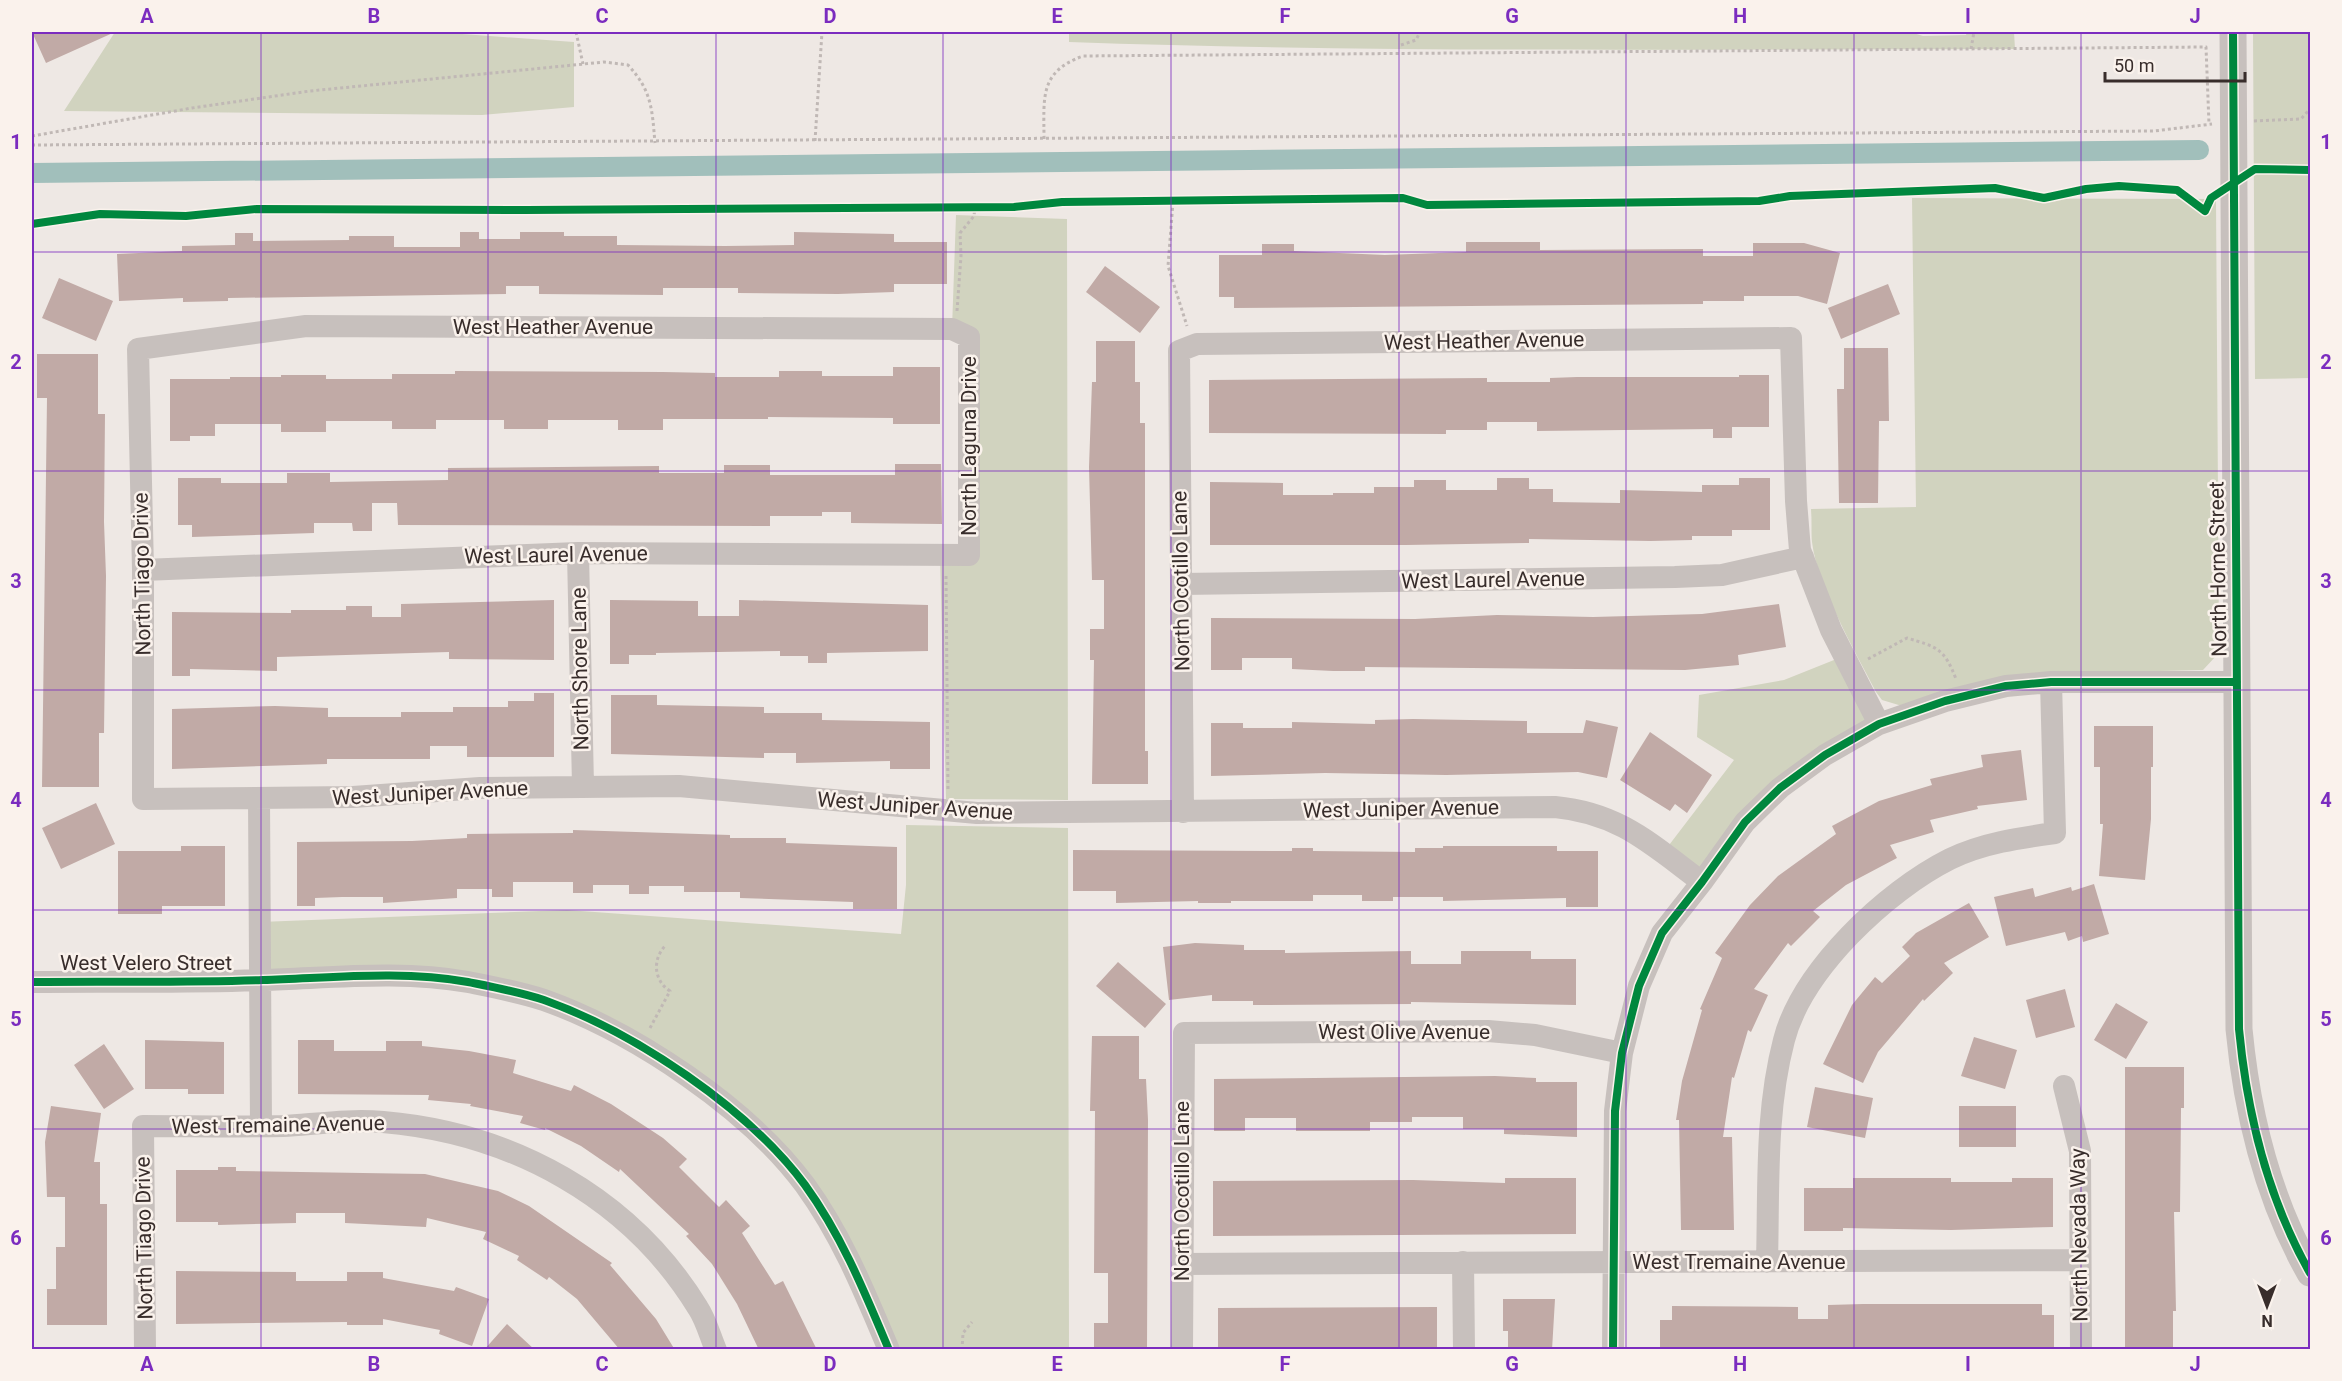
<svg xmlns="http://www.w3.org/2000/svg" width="2342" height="1381" font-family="Roboto,sans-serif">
  <rect width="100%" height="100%" fill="#eee8e4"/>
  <path fill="#d1d3bf" d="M115,32h320l139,10v65l-92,8 -418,-4z
    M1069,32h493l2,2 2,-2h344l13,4 43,-1 1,-3h47l1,17c-316,0 -631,4 -946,-7z
    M2253,32h57v346l-55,1z
    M1912,198l304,1 3,446 -3,11 -13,14 -176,4 -125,32 -20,-6 -6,-8c-20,-39 -59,-107 -64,-150 -1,-10 0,-22 -1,-33l105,-2z
    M956,215l111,4 1,581 -122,-1 -6,-244h29v-218l-17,-8z
    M1844,656l35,68 -54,31 -123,127 -39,-29 71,-93 -37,-23 2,-42 85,-15z
    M906,825l162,3 1,521h-180l-85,-165 -165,-139 -172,-63 -206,-2 -1,-58 307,-12 334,24 5,-49z"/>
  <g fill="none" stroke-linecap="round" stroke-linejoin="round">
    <path stroke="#a1bfbb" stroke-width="20" d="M32,173l2167,-23"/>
  </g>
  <path fill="#c1aaa6" d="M32,32h83l-69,31z
    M460,232h19v7h41v-7h44v4h53v9l108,1 69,-1v-13l100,2v8h53v42h-53v8l-56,2 -100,-1v-5h-75v7l-124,-1v-8h-33v8l-278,4v3l-45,1v-4l-64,3 -2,-47 65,-3v-5l53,-1v-12h18v8l96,-1v-4h45v11h66z
    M1466,242h74v8l163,-1v7h50v-13h51l36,10 -13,51 -29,-8h-54v5h-41v3l-469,4v-11h-15v-42h43v-11h32v7l91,4 81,-3z
    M1105,266l55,41 -20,26 -54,-41z
    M59,278l54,23 -17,40 -54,-23z
    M1888,284l12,30 -59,25 -13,-31z
    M1096,341h39v41h5v41h5v328h3v33h-56l2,-124h-4v-31h14v-49h-12l-3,-113 3,-85h4z
    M1844,348h44l1,73h-10l-1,82h-39l-2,-114h7z
    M37,354h61v60h7l-1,108 2,54 -2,157h-5v54h-57l5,-389h-10z
    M893,367h47v57h-47v-6l-125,-1v2h-105v11h-45v-10h-70v9h-44v-9h-68v9h-44v-8h-66v11h-45v-8h-66v12h-25v5h-20v-62h60v-2h51v-2h45v4h66v-5h63v-3l208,1 52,1v4h64v-6h43v5h71z
    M1739,375h30v52h-37v11h-19v-9l-176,2v-9h-50v8h-41v4l-237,-1v-53l278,-2v4h63v-4l27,-1h162z
    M895,464h46l1,60 -91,-1v-11h-29v4h-52v10l-372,-1 -1,-22h-25v28h-19l-1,-8h-38v10l-122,4v-12h-14v-47h43v5h66v-10h43v9l118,-2v-12l211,-2v7h65v-8h46v10h125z
    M1497,478h32v11h24v13l67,1v-13l82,2v-7h37v-7h31v52h-38v6h-40v4l-41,1 -122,-2v4l-123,2h-196v-63l73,1v12h50v-2h41v-6h40v-7h32v10h51z
    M554,600v60l-105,-1v-7l-172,5v14l-87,-2v7h-18v-64l119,1v-3h55v-4h26v11h29v-13z
    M610,600l88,1v15h41v-16l189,5v46l-101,2v10h-19v-7h-28v-5l-124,2v2h-27v9h-19z
    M1779,604l7,43 -48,8 1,10 -54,5 -320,-3v4h-32l-41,-2v-11h-50v12h-31v-52l204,1 82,-4 96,2 109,-3z
    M534,693h20v64h-87v-11h-37v13h-103v5l-155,5v-60l103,-3 53,2v9h73v-5h52v-5h55v-6h26z
    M611,695h46v10l107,2v6h58v7l108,2v47h-40v-8l-94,2v-10h-32v5l-153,-4z
    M1413,719l114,2v12h56l3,-13 32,7 -11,51 -29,-6 -132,3 -121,-2 -114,3v-53h32v5h49v-6l83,2v-4z
    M2094,726h59v41h-2v52l-6,61 -46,-4 4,-52h-3v-57h-6z
    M1650,732l62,43 -25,38 -12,-9 -5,7 -50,-31z
    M2021,750l6,50 -50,6 1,3 -48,11 4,12 -44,13 7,13 -51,27 -33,26 7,6 -29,29 -3,-3 -34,46 14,6 -17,37 -3,-2 -14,48 -2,-1 -9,60h9l2,93h-53l-2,-110h-3l6,-39 20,-71 -2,-1 22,-51 -7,-5 35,-48 28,-29 58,-42 -4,-8 47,-25 53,-16 -2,-6 53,-12 -2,-12z
    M96,803l19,41 -54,25 -19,-41z
    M573,830l157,5v3h56v5l111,4v62h-44v-7l-113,-4v-6h-56v-6h-35v8h-20v-9h-36v8h-20v-11h-60v15h-21v-8h-35v9l-74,5v-6h-41l-27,1v8h-18v-64l115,-1 55,-3v-4l106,-1z
    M181,846h44v60h-63v8h-44v-63h63z
    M1443,846h114v5h41v56h-32v-9l-123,3v-4h-50v4h-31v-6h-49v6h-82v2h-33v-2l-82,2v-12h-43v-41l219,1v-3h21v3l102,1v-4h28z
    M2094,884l15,50 -26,8 -1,-6 -14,5 -3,-9 -59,14 -12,-49 39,-9 2,9 36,-10 1,4z
    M1969,903l20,34 -45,26 9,10 -29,28 -1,-2 -45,53 -15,31 -40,-19 29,-59 23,-28 7,6 28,-27 -8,-9 14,-14z
    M1195,943l49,2v5h41v3l126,-2v13h50v-13h70v8h45v46l-165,-3v2l-158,1v-4h-41v-6l-43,5 -6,-53z
    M1118,962l48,42 -21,24 -49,-42z
    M2065,989l10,38 -39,11 -10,-38z
    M2116,1003l32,19 -22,37 -32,-19z
    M1092,1036h47v43h7l2,41 -1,230h-53v-27h14v-50h-14l1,-162h-5z
    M1974,1037l43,13 -12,39 -44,-13z
    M145,1040l79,2v52h-36v-5h-43z
    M298,1040h36v11h52v-10h36v5l47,5 47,9 -3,13 58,18 3,-6 37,19 52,34 24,21 -8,8 40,40 7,-7 24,26 -8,7 33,52 8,-4 34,69h-58l-22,-46 -25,-40 -26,-28 3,-2 -69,-65 -1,3 -38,-26 -36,-18v2l-25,-7 3,-7 -53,-10 1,-2 -43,-4 1,-5 -131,-1z
    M104,1044l30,45 -30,20 -30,-44z
    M2125,1067h59v41h-3l-1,104h-6l2,99h-3v39h-48z
    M1495,1076l41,2v4h41v55l-73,-3v-5h-41v-12h-51v5h-42v9h-74v-13h-51v13h-31v-52z
    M1815,1087l58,11 -8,40 -58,-11z
    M51,1106l50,7 -7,49h6v42h7v121h-60v-36h9v-42h9v-50h-18l-2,-55z
    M1959,1106h57v41h-57z
    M218,1167h18v4l189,3 73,17 31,15 83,57 -2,2 46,54 19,31h-55l-43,-51 -28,-22 -2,3 -30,-20 2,-4 -36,-17 3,-7 -59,-14 -1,9 -81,-4v-10h-49v10l-78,2v-3h-42v-52h42z
    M1505,1178h71v56l-363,2v-55l200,-1 92,3z
    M1853,1178h98v4h61v-4h41v49l-102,3 -108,-2v3h-39v-43h49z
    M176,1271l120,1v9h51v-9h36v6l71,13 2,-4 33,12 -17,47 -33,-12 1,-4 -57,-11v6h-36v-3l-171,2z
    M1503,1299h52l-3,51h-44v-19h-5z
    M1863,1304h179v11h12v33l-394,2v-30h12v-14l126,1v12h30v-14z
    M1437,1307v43h-219v-42z
    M507,1324l28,26h-51z"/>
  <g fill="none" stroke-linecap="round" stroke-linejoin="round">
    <path stroke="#c0b8b5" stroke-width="3" stroke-dasharray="3 3" stroke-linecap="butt" d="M576,32l7,32
      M1401,45l15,-5 4,-8
      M1971,49l3,-17
      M2254,121l47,-2 9,-10
      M32,136l160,-28 118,-17 294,-29 24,3c24,26 24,44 27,78
      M1044,139c0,-42 -5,-67 39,-83l1123,-9 3,77
      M815,141l7,-109
      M32,145l2122,-14 58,-7
      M2257,169l53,1
      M1173,202l-5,64 19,60
      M32,224l68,-10 86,2 71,-7 269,1 488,-3 48,-5 341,-4 24,7 332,-4 31,-5 205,-8 49,10 42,-9 33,-3 58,4 28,21 6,-13
      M957,311l4,-55 -1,-23 14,-17 1,-9
      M946,576l2,215
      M1868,659l39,-21c30,9 37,10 49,41
      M650,1028l20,-37c-16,-10 -18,-31 -5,-45
      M962,1350l1,-17 9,-11"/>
    <path stroke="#c7c0bd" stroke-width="22" d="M578,553l5,233
      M143,570l435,-17 391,2v-218l-17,-8 -646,-3 -168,23 5,221v229l210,-2 127,-9 199,-2 298,27 578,-6c65,6 97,38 147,75
      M1181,584l494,-7 47,-2 81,-18
      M259,799l2,327
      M1183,812l-4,-461 18,-7 594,-6 5,163 4,49 31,80 48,94
      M32,982c77,-1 154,1 231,-2 68,-2 138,-10 205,2 25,5 52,10 76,18 90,32 204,108 261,185 37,51 60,108 84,165
      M2064,1086l16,65 1,199
      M1463,1262l1,88
      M1767,1262c2,-74 -2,-150 17,-222 18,-70 102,-149 166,-181 33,-16 69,-21 105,-26l-4,-151
      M1182,1264l898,-4
      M145,1350l-2,-224c47,0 94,1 140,0 33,-2 68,-7 100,-4 129,11 247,75 315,186 8,12 12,28 18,42
      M1182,1350l2,-317 304,-2 47,4 87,18
      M1613,1350l2,-239 7,-58 17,-67 23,-53 40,-51 43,-60 35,-34 45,-33 54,-31 66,-23 61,-15 45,-4h186"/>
    <path stroke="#c7c0bd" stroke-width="27" d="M2233,32l6,997c8,84 29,170 71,244"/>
    <g stroke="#faf2ec" stroke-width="11">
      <path id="cycleway" d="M2233,32l6,997c8,84 29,170 71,244
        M32,224l68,-10 86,2 71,-7 269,1 488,-3 48,-5 341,-4 24,7 332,-4 31,-5 205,-8 49,10 42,-9 33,-3 58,4 28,21 6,-13 44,-29 55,1
        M32,982c77,-1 154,1 231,-2 68,-2 138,-10 205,2 25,5 52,10 76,18 90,32 204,108 261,185 37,51 60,108 84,165
        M1613,1350l2,-239 7,-58 17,-67 23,-53 40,-51 43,-60 35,-34 45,-33 54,-31 66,-23 61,-15 45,-4h186"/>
    </g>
    <use href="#cycleway" stroke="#00873e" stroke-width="8"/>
  </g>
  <path fill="none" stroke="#7b2cbf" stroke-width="1.5" stroke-opacity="0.55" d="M261,32v1318M488,32v1318M716,32v1318M943,32v1318M1171,32v1318M1399,32v1318M1626,32v1318M1854,32v1318M2081,32v1318M32,252h2278M32,471h2278M32,690h2278M32,910h2278M32,1129h2278"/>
  <g text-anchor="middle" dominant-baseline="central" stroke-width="5" stroke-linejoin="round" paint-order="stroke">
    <g font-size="21" fill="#382d2b" stroke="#faf2ec">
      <text x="553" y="327">West Heather Avenue</text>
      <text transform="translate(1484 341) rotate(-1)">West Heather Avenue</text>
      <text transform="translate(969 446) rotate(-90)">North Laguna Drive</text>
      <text transform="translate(556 555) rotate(-1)">West Laurel Avenue</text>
      <text transform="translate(2218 569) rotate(-91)">North Horne Street</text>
      <text transform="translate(142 574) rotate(-91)">North Tiago Drive</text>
      <text transform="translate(1493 580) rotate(-1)">West Laurel Avenue</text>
      <text transform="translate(1181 581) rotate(-91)">North Ocotillo Lane</text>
      <text transform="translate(580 669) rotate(-91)">North Shore Lane</text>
      <text transform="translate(430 793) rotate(-3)">West Juniper Avenue</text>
      <text transform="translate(915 806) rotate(4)">West Juniper Avenue</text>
      <text transform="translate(1401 809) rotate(-1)">West Juniper Avenue</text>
      <text x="146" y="963">West Velero Street</text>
      <text x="1404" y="1032">West Olive Avenue</text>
      <text transform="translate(278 1125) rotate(-1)">West Tremaine Avenue</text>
      <text transform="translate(1182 1191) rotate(-90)">North Ocotillo Lane</text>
      <text transform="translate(2079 1235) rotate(-91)">North Nevada Way</text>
      <text transform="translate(144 1238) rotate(-91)">North Tiago Drive</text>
      <text x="1739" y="1262">West Tremaine Avenue</text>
    </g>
  </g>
  <rect width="2342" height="1381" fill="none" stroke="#faf2ec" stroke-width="66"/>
  <g transform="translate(2267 1306) rotate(180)" stroke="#faf2ec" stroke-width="4.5" paint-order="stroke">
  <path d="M0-4.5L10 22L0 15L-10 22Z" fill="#382d2b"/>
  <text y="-9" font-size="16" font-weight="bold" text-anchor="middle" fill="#382d2b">N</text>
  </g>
  <path d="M2105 72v9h140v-9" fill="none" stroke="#382d2b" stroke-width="3"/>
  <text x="2114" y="72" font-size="18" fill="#382d2b" stroke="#faf2ec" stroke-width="4.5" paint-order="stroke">50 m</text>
  <rect x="33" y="33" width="2276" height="1315" fill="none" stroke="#7b2cbf" stroke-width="2"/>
  <g font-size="20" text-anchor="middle" font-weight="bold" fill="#7b2cbf">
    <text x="147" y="23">A</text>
    <text x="374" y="23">B</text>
    <text x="602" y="23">C</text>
    <text x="830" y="23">D</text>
    <text x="1057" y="23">E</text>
    <text x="1285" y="23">F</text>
    <text x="1512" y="23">G</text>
    <text x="1740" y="23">H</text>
    <text x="1968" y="23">I</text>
    <text x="2195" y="23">J</text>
    <text x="16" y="149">1</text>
    <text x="2326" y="149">1</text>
    <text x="16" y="369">2</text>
    <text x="2326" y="369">2</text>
    <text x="16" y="588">3</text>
    <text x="2326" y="588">3</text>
    <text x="16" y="807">4</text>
    <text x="2326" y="807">4</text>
    <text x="16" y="1026">5</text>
    <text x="2326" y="1026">5</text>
    <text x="16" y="1245">6</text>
    <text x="2326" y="1245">6</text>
    <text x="147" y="1371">A</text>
    <text x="374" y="1371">B</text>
    <text x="602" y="1371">C</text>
    <text x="830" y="1371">D</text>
    <text x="1057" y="1371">E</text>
    <text x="1285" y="1371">F</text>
    <text x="1512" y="1371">G</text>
    <text x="1740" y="1371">H</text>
    <text x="1968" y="1371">I</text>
    <text x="2195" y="1371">J</text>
  </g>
</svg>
